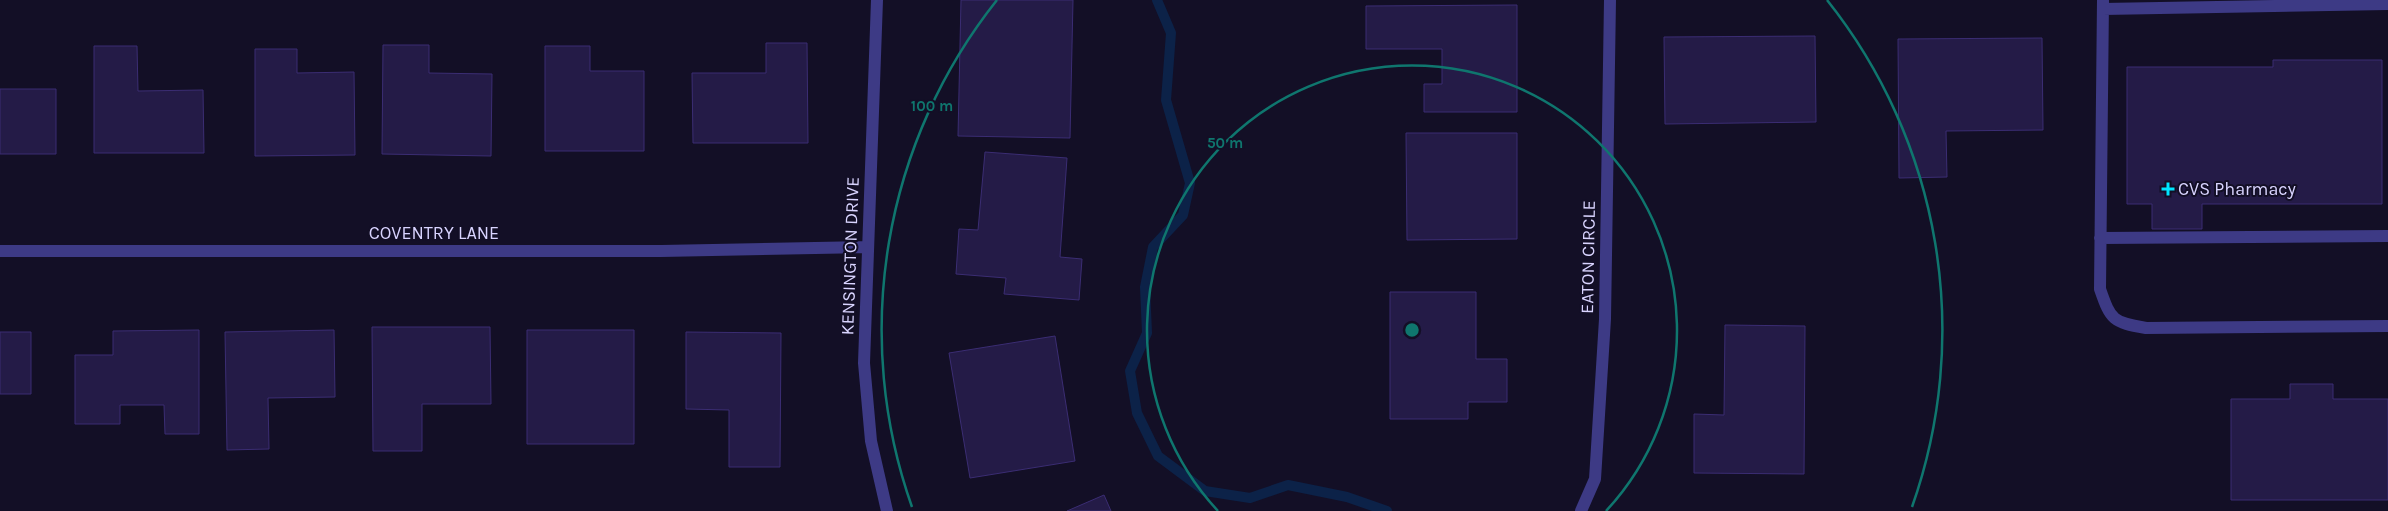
<svg xmlns="http://www.w3.org/2000/svg" width="2388" height="511" font-family="Karla,sans-serif">
  <rect width="100%" height="100%" fill="#130f26"/>
  <g fill="none" stroke-linecap="round" stroke-linejoin="round">
    <path stroke="#0c2248" stroke-width="10" d="M1157,0l14,33 -5,67 24,83 -7,32 -30,32 -8,40 2,46 -17,38 7,42 21,43 47,35 45,7 38,-13 59,12 40,14"/>
  </g>
  <path fill="#241b47" stroke="#3b2d73" d="M961,0h112l-3,138 -112,-2z
    M1517,5v107h-93v-28h18v-35h-76v-43z
    M1815,36l1,86 -151,2 -1,-87z
    M2042,38l1,92 -97,1 1,46 -48,1 -1,-139z
    M766,43h41l1,100h-115l-1,-70h74z
    M383,45h46v28l63,1 -1,82 -109,-2z
    M94,46h43l1,45 65,-1 1,63h-110z
    M545,46h45v25h54v80h-99z
    M255,49h42v24l57,-1 1,83 -100,1z
    M2273,60h109v144h-180v25h-50v-25h-25v-137h146z
    M0,89h56v65h-56z
    M1406,133h111v106l-110,1z
    M985,152l82,6 -7,99 22,2 -3,41 -75,-6 2,-16 -50,-4 3,-45 19,1z
    M1390,292h86v67h31v43h-39v17h-78z
    M1725,325l80,1 -1,148 -110,-1v-59l30,1z
    M372,327h118l1,77h-69v47h-49z
    M199,330v104h-34l-1,-29h-44v19h-45v-69h38v-24z
    M334,330l1,67 -67,1 1,51 -42,1 -2,-118z
    M527,330h107v114h-107z
    M0,332h31v62h-31z
    M686,332l95,1 -1,134h-51v-57l-43,-1z
    M1055,336l20,125 -105,17 -21,-125z
    M2290,384h43v15h55v101h-157v-101h59z
    M1104,495l7,16h-44z"/>
  <g fill="none" stroke-linecap="round" stroke-linejoin="round">
    <path stroke="#3d3a85" stroke-width="12" d="M877,0l-13,363 7,78 16,70
      M2103,0l-3,289c11,32 13,33 46,39l242,-2
      M2103,9l285,-5
      M2100,238l288,-2
      M0,251h661l207,-4
      M1581,511l14,-32 10,-160 5,-319"/>
  </g>
  <g fill="none" stroke="#0f766e" stroke-width="2.5">
    <path d="M1218 511A265 265 0 1 1 1606 511"/>
    <path d="M912 507A530 530 0 0 1 997 0M1827 0A530 530 0 0 1 1912 507"/>
  </g>
  <path fill="#00e5ff" stroke="#130f26" stroke-width="2" d="M2165.5 181.5h5v5h5v5h-5v5h-5v-5h-5v-5h5z"/>
  <g text-anchor="middle" dominant-baseline="central" stroke-width="4" stroke-linejoin="round" paint-order="stroke">
    <g font-size="18" fill="#d9d4ff" stroke="#130f26" text-anchor="start">
      <text x="2178" y="189">CVS Pharmacy</text>
    </g>
    <g font-size="18" fill="#d9d4ff" stroke="#130f26">
      <text x="434" y="233">COVENTRY LANE</text>
      <text transform="translate(850 256) rotate(-88)">KENSINGTON DRIVE</text>
      <text transform="translate(1588 257) rotate(-89)">EATON CIRCLE</text>
    </g>
  </g>
  <circle cx="1412" cy="330" r="8" fill="#0f766e" stroke="#130f26" stroke-width="2.5"/>
  <g font-size="15" text-anchor="middle" font-weight="bold" fill="#0f766e" stroke="#130f26" stroke-width="4" stroke-linejoin="round" paint-order="stroke">
    <text x="932" y="111">100 m</text>
    <text x="1225" y="148">50 m</text>
  </g>
</svg>
